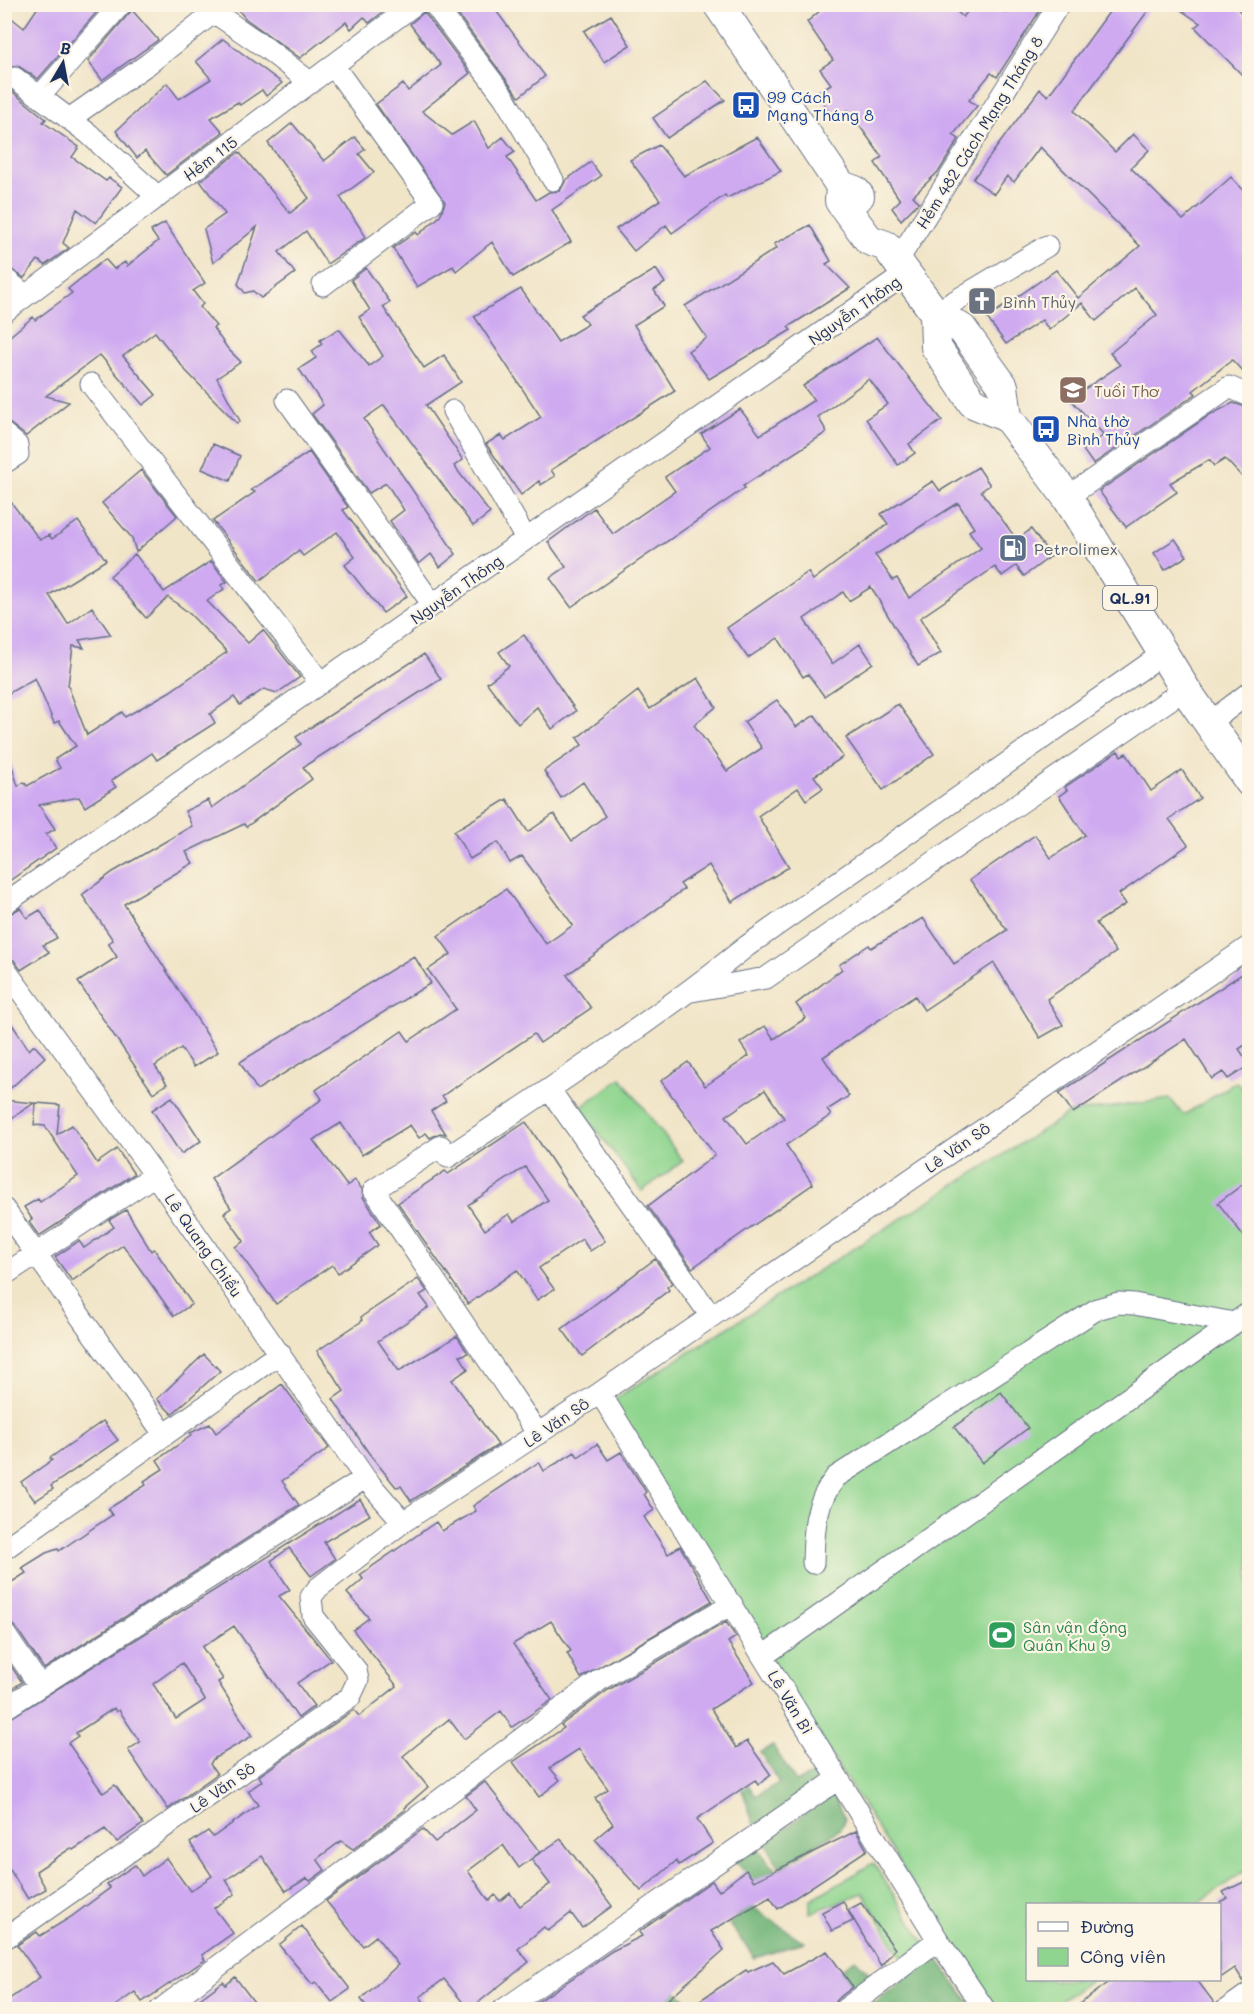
<svg xmlns="http://www.w3.org/2000/svg" width="1254" height="2014" font-family="Mali,sans-serif">
  <rect width="100%" height="100%" fill="#fcf5e5"/>
  <filter id="ink" filterUnits="userSpaceOnUse"><feTurbulence type="fractalNoise" baseFrequency=".0167" numOctaves="2"/><feDisplacementMap in="SourceGraphic" scale="12" xChannelSelector="R" yChannelSelector="G"/><feConvolveMatrix kernelMatrix="1 2 1 2 8 2 1 2 1" color-interpolation-filters="sRGB"/></filter>
  <filter id="wash" filterUnits="userSpaceOnUse"><feTurbulence type="fractalNoise" baseFrequency=".008" numOctaves="4" result="noise"/><feDisplacementMap in="SourceGraphic" scale="24" xChannelSelector="R" yChannelSelector="G"/><feGaussianBlur stdDeviation="1.35" result="paint"/><feColorMatrix in="noise" values="0 0 0 0 0 0 0 0 0 0 0 0 0 0 0 0 0 1.4 0 .05"/><feComposite in="paint" operator="in"/></filter>
  <g filter="url(#wash)">
    <rect width="100%" height="100%" fill="#f1e5c8"/>
    <path fill="#8fd58f" stroke="#558276" stroke-width="1.5" d="M621,1078l62,83 -41,30 -62,-83z
      M1236,1082l14,12 -1,774 -52,36h-169v76h63l-42,29h-57l-384,-606 461,-290 101,-14 14,16z
      M873,1863l52,80 -22,16 -40,-66 -53,20v-13z"/>
    <path fill="#73b67a" stroke="#47726c" stroke-width="1.5" d="M773,1746l23,36 19,-9 7,9 -66,49 -22,-66 22,31 23,-13 -19,-31z
      M832,1795l13,24 -6,11 -59,38 -15,-26z
      M754,1845l22,25 -21,12 -22,-23z
      M751,1906l53,36 -49,16 -26,-34z
      M936,1957l38,52 -110,1z
      M855,1959l20,20 -17,15 -17,-24z
      M671,1987l25,20 -43,2z"/>
    <g id="blocks">
      <path fill="#cfaaf1" fill-rule="evenodd" d="M40,4h64l-66,75 -21,-14 -13,6v-59l20,16z
        M233,4h160l-24,19 -5,-6 -13,12 -5,-7 -46,36 -54,-39z
        M450,4h41l54,72 -26,21z
        M828,4h120l15,13 11,-13h22l10,9 6,-9h32l-47,73 -6,-4 -22,27 8,6 -24,29 6,4 -20,32 -26,25 6,6 -18,18 -9,-12 8,-8 -25,-37 7,-6 -34,-47 -16,9 -14,-27 13,-8 -11,-15 13,-9 -26,-38z
        M1115,4h38l-79,107 41,41 18,-18 16,16 -18,18 52,52 48,-43 19,20v182l-18,-19 -39,31 3,3 -103,70 -10,-14 21,-15 -34,-36 50,-34 -10,-12 47,-38 -22,-27 -39,33 -14,-18 -33,27 -7,-10 -36,24 -19,-26 69,-48 22,28 62,-52 -100,-99 -26,35 -7,-6 -13,18 -21,-15 67,-90 8,7z
        M1172,4h61l17,18v61l-55,-56 5,-4z
        M132,10l26,30 -56,40 -14,-19z
        M424,12l46,61 -48,38 30,24 22,-14 15,27 14,-11 12,15 -8,5 29,43 13,-8 11,-1 6,-11 25,-18 10,14 -49,34 19,32 -58,35 -21,-35 -36,29 -3,-5 -36,21 -24,-39 23,-16 2,3 22,-19 5,-14 -69,-98 27,-20 5,7 33,-26 -31,-41z
        M611,15l19,30 -26,17 -20,-31z
        M223,39l59,44 -16,13 -4,-6 -22,15 -2,-3 -27,16 12,14 -57,43 -21,-24 -8,7 -21,-27 51,-48 12,16 32,-20 -15,-18z
        M707,81l18,19 -58,38 -14,-20z
        M4,85l42,34 -3,3 36,25 -7,10 34,24 3,-3 13,9 -26,36 -19,-14 -14,34 6,5 -24,17 -7,-5 -14,18 -20,-13z
        M292,123l32,38 31,-24 10,12 -6,5 15,18 -34,25 26,40 -39,27 -21,-33 -27,21 16,21 -34,25 -8,-7 -8,2 -7,-9 19,-57 -44,36 -9,-34 21,-15 -25,-33 39,-29 51,61 19,-15 -41,-55z
        M757,137l24,34 -54,27 -2,-3 -53,38 -6,-8 -32,26 -18,-22 44,-29 -30,-40 29,-15 25,31z
        M165,223l40,60 -12,8 10,13 -3,3 16,19 -3,2 15,21 13,13 -24,16 23,43 -3,2 -51,-52 -31,-39 -32,24 33,39 -13,10 -43,-50 -54,41 23,6 -43,34 -22,-17v-78l29,-24 2,3 37,-27 -4,-4 37,-30 9,10 11,-7 2,4 31,-25 -7,-10z
        M810,225l21,36 -5,3 24,24 -62,39 3,3 -82,49 -21,-28 19,-13 -22,-32 92,-58 -3,-4z
        M366,268l24,34 -7,5 41,61 20,-13 17,27 -35,23 37,55 -9,6 36,47 -17,13 -89,-121 -20,14 92,135 -16,13 -9,-13 -12,10 -29,-43 14,-11 -18,-27 -17,10 -57,-79 11,-9 -24,-36 17,-11 -4,-7 10,-7 -2,-4 19,-11 30,37 14,-10 -24,-39 11,-7 -19,-30z
        M656,269l9,14 -11,7 10,16 -30,19 41,66 -124,79 4,6 -14,9 -2,-4 -18,14 -35,-51 15,-9 4,5 36,-23 -67,-101 47,-27 37,53 30,-18 -8,-9z
        M877,337l65,83 -33,24 6,9 -17,12 -32,-46 22,-15 -19,-25 -51,38 9,15 -84,54 2,2 -174,119 -21,-29 16,-11 -18,-25 46,-34 19,26 62,-43 -10,-14 45,-30 -9,-13 39,-25 20,26 54,-35 -11,-14z
        M1233,403l17,5v77l-25,-26 -11,7 -5,-6 -39,23 7,9 -51,35 -27,-36 111,-76z
        M213,444l27,12 -10,25 -28,-12z
        M309,452l39,55 -5,3 64,86 -24,17 -38,-48 10,-8 -18,-25 -34,24 -4,-5 -40,30 -46,-60 42,-29 -4,-2z
        M978,467l12,18 -9,6 36,49 14,-11 20,27 -27,20 -8,-10 -14,10 -7,-9 -75,51 21,35 -23,13 -47,-79 -22,14 -6,-9 -39,27 28,45 28,-20 13,19 -49,33 -16,-22 -5,3 -25,-39 -30,20 -21,-30 81,-56 5,8 75,-56 -7,-10 52,-33 7,10zM958,503l16,25 -5,3 12,17 -72,50 -12,-20 -4,2 -18,-25z
        M141,470l36,46 -41,36 -4,-14 -30,-35z
        M4,493l36,47 9,-5 3,4 26,-18 28,39 -57,35 19,29 24,-17 19,28 -32,5 5,8 -11,-2 -5,40 19,49 35,-23 3,5 44,-25 58,-40 -38,-39 -21,-16 -22,21 -36,-42 25,-22 29,38 47,-31 16,21 -6,3 3,4 -17,12 41,42 15,-13 37,47 -23,16 -13,-4 -24,16 -6,-8 -24,17 5,9 -58,37 -5,-7 -41,28 5,6 -31,20 -6,-10 -40,8 16,24 -9,5 10,14 -51,36 -1,4v-131l5,-1 9,30 6,-4 3,4 33,-18 -5,-9 21,-13 -17,-25 -5,2 -19,-45 -31,18z
        M1175,539l12,17 -22,14 -11,-17z
        M524,635l52,76 -24,18 -15,-22 -19,17 -31,-41 22,-17 -10,-14z
        M424,654l17,25 -138,88 9,12 -66,48 -2,-3 -58,28 7,11 -69,41 94,148 -24,15 -13,-19 -26,18 12,18 -14,9 -75,-111 39,-25 -9,-14 5,-3 -31,-45 31,-23 79,-46 -7,-15 23,-11 4,8 89,-64 -5,-7z
        M698,678l18,29 -22,18 33,46 35,-23 -18,-26 33,-22 19,27 19,-12 28,42 -29,19 9,12 -17,12 -8,-12 -40,28 31,51 -57,35 -23,-37 -29,19 4,5 -117,86 24,33 -51,35 -6,-9 -92,62 4,5 -15,10 15,23 -6,-1 -10,5 -4,-5 -7,5 -9,-13 -48,30 -21,-32 -28,17 34,46 8,-6 7,9 1,8 18,27 -12,8 9,13 -40,28 -6,-8 -56,39 -41,-57 9,-6 -20,-28 7,-5 -20,-29 111,-80 -6,-9 86,-59 7,10 47,-32 -28,-39 23,-16 -13,-18 68,-47 40,55 27,-19 -51,-69 -12,7 -12,-21 -28,17 -16,-28 53,-32 21,33 26,-18 18,27 33,-25 -22,-34 -22,16 -17,-27 38,-26 -5,-7 61,-47 12,18z
        M898,704l36,50 -51,36 -37,-52z
        M1118,751l3,5 5,-3 25,38 31,-21 18,28 -31,21 19,26 -69,49 7,10 -30,19 20,29 -69,47 16,26 -23,13 -46,-75 -70,47 -9,-14 -92,61 26,39 -22,14 4,5 -45,30 27,39 -121,84 -44,-62 67,-51 -54,-74 27,-19 17,24 44,-30 -9,-13 25,-17 9,13 32,-21 -10,-14 46,-35 -3,-4 30,-20 2,3 52,-30 31,46 53,-34 -37,-50 65,-45 16,23 34,-23 -26,-39 8,-6 -2,-3zM765,1090l19,28 -37,26 -21,-28z
        M20,908l7,10 13,-8 17,28 -14,7 6,7 -28,18 -7,-10 -10,-4v-39z
        M414,956l17,27 -174,107 -17,-28z
        M1242,974l8,12v56l-11,7 11,16 -22,14 -5,-7 -11,7 -26,-40 -113,74 -14,-20z
        M4,1012l25,38 5,-5 11,12 -41,37z
        M172,1097l29,44 -20,13 -29,-44z
        M4,1100l30,3 -30,20z
        M36,1103l24,2 -3,29 15,-9 25,38 20,-14 17,25 -95,62 -10,-14 3,-3 -8,-12 14,-8 2,3 38,-26 -33,-50 -11,-1z
        M526,1122l79,119 -15,10 -8,-12 -43,29 15,21 -17,11 -20,-30 -49,34 -70,-101 47,-32 3,3zM525,1167l23,33 -34,22 -5,-8 -24,16 -17,-25z
        M1250,1179v65l-32,-41z
        M126,1210l25,41 3,-2 38,55 -18,12 -51,-71 -51,36 -17,-24 24,-16 5,7 30,-21 -5,-7z
        M655,1259l17,24 -5,4 2,3 -87,66 -20,-27z
        M418,1279l9,12 -7,4 9,12 -51,34 21,30 58,-35 11,17 -8,3 8,13 -16,11 46,65 -87,56 -10,-15 -5,1 -28,-35 -35,-53 11,-8 -27,-40 45,-30 -1,-4z
        M204,1354l16,17 -48,43 -15,-15z
        M282,1384l47,64 -47,33 17,24 -255,164 -29,-43 -11,-6v-33l22,-14 -4,-5 24,-15 12,-4 1,2 53,-36 -4,-6 38,-24 -2,-4 19,-12 -6,-9 35,-25 -2,-2 20,-9 6,9z
        M1001,1392l27,36 -46,35 -28,-36z
        M103,1421l15,19 -67,46 2,3 -18,12 -14,-19 31,-22 -2,-2z
        M597,1444l11,16 13,-8 25,40 -2,2 10,16 -10,7 24,37 12,-8 32,55 -131,77 -14,-25 4,-2 -20,-30 -38,23 39,56 -40,27 -11,-16 -37,28 -15,-20 -46,37 25,31 -24,21 1,2 -52,39 -12,-8 -24,18 8,11 -15,11 -3,-3 -21,13 -24,-35 -36,24 9,14 -21,14 19,25 -31,22 3,5 -63,42 -7,-10 -26,18h-105v-7l36,-26 -23,-32 20,-13 3,4 31,-19 39,-29 -3,-4 28,-19 7,11 24,-18 24,33 22,-15 -22,-33 18,-12 5,6 45,-32 -10,-14 14,-10 -3,-5 95,-66 5,6 38,-30 -44,-56 16,-12 -22,-25 16,-14 -3,-4 76,-53 6,9 34,-20 -3,-5 66,-44 5,9 31,-19 3,5z
        M360,1499l10,16 -46,27 11,17 -14,10 -10,7 -22,-28 -18,13 19,29 -11,6 52,64 -34,23 17,23 -16,12 -64,-92 -32,21 21,32 -5,3 34,54 -39,23 -3,5 7,10 -49,35 -40,-59 12,-8 -21,-32 -3,2 -2,-4 -38,25 2,3 -10,7 35,50 12,-8 28,39 -26,18 -12,-13 -32,21 -2,-2 -35,23 10,18 -18,10 -24,-39v-138zM182,1663l23,37 -29,19 -23,-35z
        M726,1622l10,15 -8,5 26,40 -43,27 25,39 11,-7 24,34 -13,10 -3,-5 -58,39 16,24 -34,22 -3,-4 -35,30 -46,-52 18,-15 -18,-26 13,-9 -29,-40 -29,19 10,12 -21,17 -26,-35 51,-34 -3,-3 47,-35z
        M4,1656l18,26 -18,12z
        M485,1782l55,70 -9,7 30,-20 51,67 -30,22 -11,-15 -23,18 -4,-4 -26,22 11,13 -60,48 -25,-31 -24,18 10,13h-61l-8,-11 37,-34 -22,-29 -13,10 -37,-45 97,-72 12,13 41,-32 -10,-14zM503,1845l16,23 12,-9 19,25 -30,22 -10,-13 -10,8 -5,-6 -6,6 -21,-30z
        M856,1831l11,19 -89,59 -8,-12 -59,34 13,19 -68,60h-130l86,-59 30,-15 -3,-4 73,-51 7,10 27,-21 8,11z
        M1250,1879v101l-6,2 -9,-14 -15,10v-76l7,-4 -4,-6z
        M843,1901l10,20 -21,10 -10,-19z
        M861,1903l34,46 -14,17 -33,-56z
        M302,1926l48,63 -18,13 -16,-20 -4,2 -33,-39z
        M827,1951l26,36 -17,13 -4,10h-147l61,-40 2,2 25,-11 11,13z
        M235,1977l25,33h-75l38,-28 3,3z
        M1112,1980h85l18,24 -1,6h-142z"/>
    </g>
  </g>
  <g filter="url(#ink)">
    <use href="#blocks" fill-opacity="0" stroke="#666f83" stroke-width="1.5"/>
    <g fill="none" stroke-linecap="round" stroke-linejoin="round">
      <g stroke="#666f83" stroke-width="23">
        <path id="minor" d="M202,4l64,44 45,35
          M434,4l70,93 49,83
          M15,78l74,56 69,63
          M40,96l81,-92
          M69,119l79,-55 65,-51
          M898,260l161,-256
          M4,278l21,17
          M323,285l109,-82 -99,-138
          M4,312l411,-308
          M935,313l112,-67
          M91,384l230,299
          M287,400l146,205
          M453,411l73,128
          M4,434l13,11 1,9 -14,9
          M1067,497l162,-110 21,9
          M1208,724l42,-32
          M4,904l903,-631
          M4,968l151,207 210,303 38,44
          M692,991l74,-13 419,-289
          M549,1089l162,227
          M4,1209l160,225
          M4,1275l151,-100
          M600,1393l338,547 47,70
          M538,1434l-164,-244 67,-44 7,11c102,-68 204,-135 299,-211l417,-293
          M4,1549l276,-196
          M813,1563c1,-33 1,-59 23,-86l261,-168 21,-6 16,1 100,19
          M4,1633l36,53
          M763,1656l487,-344
          M4,1709l361,-231
          M4,1939l346,-242 8,-17 -2,-10 -43,-54 -2,-19 7,-9 85,-66 197,-129 650,-447
          M160,2010l441,-331 131,-75
          M503,2010l335,-231
          M844,2010l94,-70
          M1226,2010l24,-17"/>
      </g>
      <g stroke="#666f83" stroke-width="32">
        <path id="highway" d="M718,4l123,182 14,5 4,5
          M841,186l-1,15 29,39 17,6 49,67 27,16 41,57 4,31 60,80 118,192 65,93
          M935,313l1,34 37,56 34,14"/>
      </g>
      <use href="#minor" stroke="#fff" stroke-width="21"/>
      <use href="#highway" stroke="#fff" stroke-width="30"/>
    </g>
  </g>
  <defs>
    <g id="bus-square" transform="scale(1.5)"><rect x="-9" y="-9" width="18" height="18" rx="4" fill="#1a4fb4" stroke="#fcf5e5"/><path d="M-5-6H5V4H4V6H2V4H-2V6H-4V4H-5ZM-3.5-4V0h7V-4ZM-3.5 1.2v1.5H-2V1.2ZM2 1.2v1.5H3.5V1.2Z" fill="#fff"/></g>
    <g id="church-square" transform="scale(1.5)"><rect x="-9" y="-9" width="18" height="18" rx="4" fill="#6b7280" stroke="#fcf5e5"/><path d="M-1.2-6h2.4v3.5h3.3v2.4h-3.3V6h-2.4V-.1h-3.3v-2.4h3.3Z" fill="#fff"/></g>
    <g id="school-square" transform="scale(1.5)"><rect x="-9" y="-9" width="18" height="18" rx="4" fill="#8d6e63" stroke="#fcf5e5"/><path d="M0-5L7-2L0 1L-7-2ZM-4 1L0 2.5L4 1V4Q0 6-4 4Z" fill="#fff"/></g>
    <g id="fuel-square" transform="scale(1.5)"><rect x="-9" y="-9" width="18" height="18" rx="4" fill="#5c6f8a" stroke="#fcf5e5"/><path d="M-5.5-6h7V0h2V4h1.3V-2.5L3-4.5l.8-.8L6-3V5H2.5V1h-1V6h-7ZM-4.2-4.7v3.2H.2V-4.7Z" fill="#fff"/></g>
    <g id="stadium-square" transform="scale(1.5)"><rect x="-9" y="-9" width="18" height="18" rx="4" fill="#2e9e5b" stroke="#fcf5e5"/><path d="M0-5a6.5 5 0 1 0 0 10a6.5 5 0 1 0 0-10ZM-3.5-1.8h7v3.6h-7Z" fill="#fff"/></g>
  </defs>
  <g fill-rule="evenodd">
    <use href="#bus-square" x="746" y="105"/>
    <use href="#church-square" x="982" y="301"/>
    <use href="#school-square" x="1073" y="390"/>
    <use href="#bus-square" x="1046" y="429"/>
    <use href="#fuel-square" x="1013" y="548"/>
    <use href="#stadium-square" x="1002" y="1635"/>
  </g>
  <g text-anchor="middle" dominant-baseline="central" stroke-width="4.5" stroke-linejoin="round" paint-order="stroke">
    <rect fill="#fcf5e5" stroke="#5e6a86" stroke-width="1.5" x="1103" y="586" width="54" height="24" rx="4.5"/>
    <g font-size="15" font-weight="bold" fill="#1b2f5e">
      <text x="1130" y="598">QL.91</text>
    </g>
    <g font-size="16" fill="#164399" stroke="#fcf5e5" text-anchor="start">
      <text x="767" y="96">99 Cách<tspan x="767" dy="18">Mạng Tháng 8</tspan></text>
      <text x="1067" y="420">Nhà thờ<tspan x="1067" dy="18">Bình Thủy</tspan></text>
    </g>
    <g font-size="16" fill="#1b2f5e" stroke="#fcf5e5">
      <text transform="translate(979 132) rotate(-58)">Hẻm 482 Cách Mạng Tháng 8</text>
      <text transform="translate(210 158) rotate(-37)">Hẻm 115</text>
      <text transform="translate(854 310) rotate(-35)">Nguyễn Thông</text>
      <text transform="translate(456 589) rotate(-35)">Nguyễn Thông</text>
      <text transform="translate(957 1147) rotate(-35)">Lê Văn Sô</text>
      <text transform="translate(204 1245) rotate(55)">Lê Quang Chiểu</text>
      <text transform="translate(556 1422) rotate(-34)">Lê Văn Sô</text>
      <text transform="translate(791 1702) rotate(59)">Lê Văn Bì</text>
      <text transform="translate(222 1787) rotate(-35)">Lê Văn Sô</text>
    </g>
    <g font-size="16" fill="#5b616d" stroke="#fcf5e5" text-anchor="start">
      <text x="1003" y="301">Bình Thủy</text>
    </g>
    <g font-size="16" fill="#785e54" stroke="#fcf5e5" text-anchor="start">
      <text x="1094" y="390">Tuổi Thơ</text>
    </g>
    <g font-size="16" fill="#4e5e75" stroke="#fcf5e5" text-anchor="start">
      <text x="1034" y="548">Petrolimex</text>
    </g>
    <g font-size="16" fill="#27864d" stroke="#fcf5e5" text-anchor="start">
      <text x="1023" y="1626">Sân vận động<tspan x="1023" dy="18">Quân Khu 9</tspan></text>
    </g>
  </g>
  <rect width="1254" height="2014" fill="none" stroke="#fcf5e5" stroke-width="24"/>
  <rect x="1026" y="1903" width="195" height="78" fill="#fcf5e5" stroke="#a2a6af" stroke-width="1.5"/>
  <rect x="1038" y="1922" width="30" height="9" fill="#ffffff" stroke="#a2a6af" stroke-width="1.5"/>
  <text x="1080" y="1933" font-size="18" fill="#1b2f5e">Đường</text>
  <rect x="1038" y="1948" width="30" height="18" fill="#8fd58f" stroke="#a2a6af" stroke-width="1.5"/>
  <text x="1080" y="1963" font-size="18" fill="#1b2f5e">Công viên</text>
  <g transform="translate(63 63) rotate(10)" stroke="#fcf5e5" stroke-width="4.5" paint-order="stroke">
  <path d="M0-4.5L10 22L0 15L-10 22Z" fill="#1b2f5e"/>
  <text y="-9" font-size="16" font-weight="bold" text-anchor="middle" fill="#1b2f5e">B</text>
  </g>
</svg>
